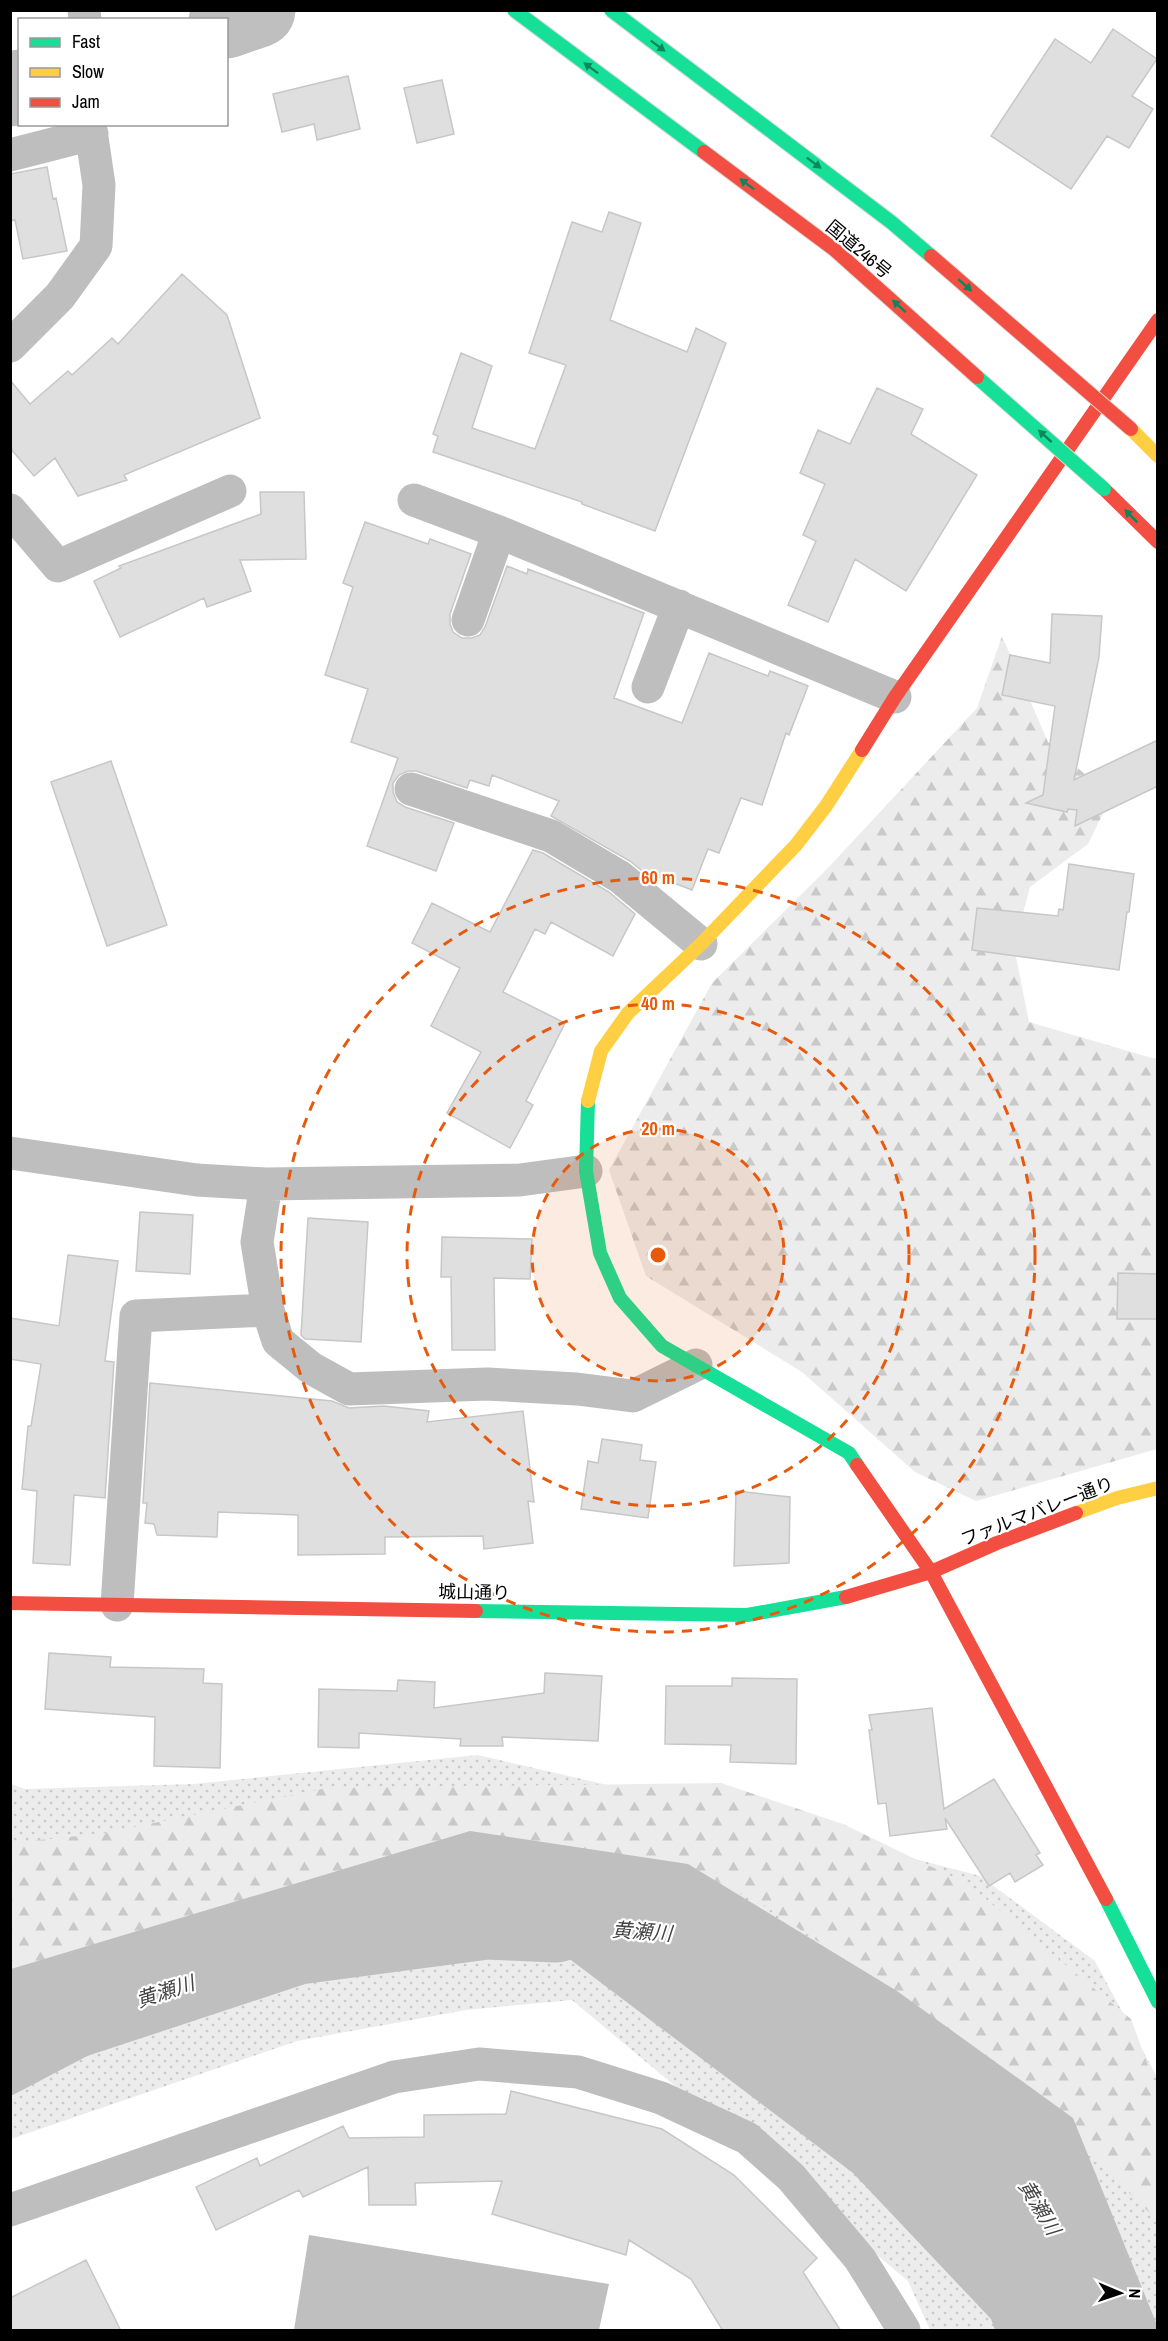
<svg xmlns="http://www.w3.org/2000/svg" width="1168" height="2341" font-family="'Archivo Narrow','Noto Sans JP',sans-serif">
  <defs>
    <pattern id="grass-dots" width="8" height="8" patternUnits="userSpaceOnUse" patternTransform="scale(1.5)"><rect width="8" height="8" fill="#ececec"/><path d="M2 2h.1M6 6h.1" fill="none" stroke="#c9c9c9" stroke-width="1.8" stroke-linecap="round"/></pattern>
    <pattern id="forest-firs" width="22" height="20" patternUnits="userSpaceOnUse" patternTransform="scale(1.5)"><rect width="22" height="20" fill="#ececec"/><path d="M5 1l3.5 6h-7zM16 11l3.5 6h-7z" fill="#c9c9c9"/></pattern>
  </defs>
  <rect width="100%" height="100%" fill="#fff"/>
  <path fill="url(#grass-dots)" d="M478,1755l354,82 148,39 115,85 62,116v253h-227l-22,-49 -336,-281 -106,10 -169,31 -286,98v-355l14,5 169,-5z"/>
  <path fill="url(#forest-firs)" d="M1002,636l46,106 63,55 -23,47 -58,43 -16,60 15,75 123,36h5v391l-181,52 -61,-29 -113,-100 -156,-96 -37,-106 103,-187 114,-113 151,-162z
    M721,1783l122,41 126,61 162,134 26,71v130l-166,-162 -227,-153 -84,-42 -179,-20 -490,158 -1,-158 89,-9 228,-46z"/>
  <path fill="#bfbfbf" d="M470,1831l218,33 209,127 176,127 84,207v5h-162l-4,-11 -138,-146 -302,-228 -185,-35 -355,186v-127z
    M309,2235l300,49 -10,46h-305z"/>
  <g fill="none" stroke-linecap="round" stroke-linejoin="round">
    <path stroke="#bfbfbf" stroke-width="75" d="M226,21l32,-11
      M10,89l10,-2
      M10,2042l288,-95 188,-25 70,3"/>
  </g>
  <path fill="#dfdfdf" stroke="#c7c7c7" stroke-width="1.5" d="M1113,29l44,30 -25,37 21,13 -24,39 -22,-12 -36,53 -80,-53 64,-97 36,24z
    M348,76l12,53 -43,11 -3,-16 -32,8 -9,-38z
    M442,80l12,54 -37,9 -13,-55z
    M47,167l6,32 3,-1 11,53 -44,8 -8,-39 -5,1v-47z
    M609,212l32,11 -31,97 77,32 9,-24 30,15 -71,188 -73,-27v-2l-149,-50 5,-16 -5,-2 28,-81 31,13 -20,62 63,21 31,-84 -37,-12 43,-131 30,10z
    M182,274l45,41 33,103 -136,57 3,5 -49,16 -23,-38 -21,18 -24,-28v-68l20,24 38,-33 4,4 40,-37 6,6z
    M877,388l46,21 -12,25 66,41 -71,116 -51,-32 -27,63 -40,-17 28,-64 -13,-6 22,-51 -25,-11 18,-43 32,14z
    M260,492h44l2,67 -66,1 11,31 -44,16 -3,-9 -84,39 -26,-56 27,-13 -2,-2 142,-52z
    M365,522l63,22 2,-5 41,15 -21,60v10l3,8 9,6h10l8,-3 5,-8 22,-61 20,8 1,-5 116,44 -30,85 68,25 27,-70 59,23 2,-5 38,15 -19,49 -3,-2 -24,72 -21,-7 -22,55 -11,-4 -16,41 -36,-14 -3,4 -23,-19 -79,-45 8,-15 -67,-26 -3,11 -19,-6 -3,8 -51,-17h-8l-9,4 -6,8v9l4,10 8,5 49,16 -18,48 -69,-25 31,-88 -47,-16 17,-53 -43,-14 28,-88 -10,-4z
    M1052,614l50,2 -3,41 -25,123 84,-40v46l-83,40 2,-16 -9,-1 -1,3 -41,-9 17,-8 12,-89 -53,-11 8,-40 40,8z
    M111,761l56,164 -60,21 -56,-164z
    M533,850l10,3 66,39 26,22 -22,42 -62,-34 -6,12 -10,-5 -32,63 62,31 -39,78 7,4 -23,43 -63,-35 34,-61 -50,-26 29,-58 -48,-25 20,-40 58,29z
    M1069,864l65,10 -5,38h-2l-8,58 -147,-20 5,-42 81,8 1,-7 4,1z
    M140,1212l53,3 -3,59 -54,-3z
    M308,1218l60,4 -7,120 -56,-3 -4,-4z
    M442,1237l90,2 -2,40 -36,-1 1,72h-43l-1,-73h-10z
    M68,1255l50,6 -13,100 9,1 -9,136 -31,-3 -4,70 -37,-2 4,-72 -15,-2 6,-63h3l10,-62 -31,-5v-41l49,8z
    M1118,1273l40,1v45h-41z
    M150,1383l182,18 17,7 35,-2 45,5 -2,11 96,-11 11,91 -6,-1 5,42 -49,6 -1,-13 -98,1v17l-87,1v-40l-80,-3 -1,25 -60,-2 -3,-11 -9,-1 2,-20h-4z
    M602,1439l40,6 -2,15 16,2 -8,56 -67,-9 7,-48 10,2z
    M736,1491l54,6 -1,66 -55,3z
    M49,1653l62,4 -1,10 94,2 -1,14 19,1 -2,84 -66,-2 1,-49 -110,-8z
    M545,1673l57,3 -4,65 -96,-4 1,9h-43l1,-7 -102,-6v15l-41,-1 1,-58 78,2 1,-11 37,2 -1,26 110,-15z
    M732,1678l65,1 -1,85 -66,-2 1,-17 -66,-1 1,-58h66z
    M932,1708l12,101 50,-30 46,74 -4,2 7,10 -28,17 -5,-9 -21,13 -44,-68 2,11 -57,7 -4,-33 -8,1 -9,-74h3l-3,-15z
    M511,2091l151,38 72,46 83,83 -14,14 38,59h-118l-32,-52 -62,-39 -3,15 -134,-41 10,-33 -87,2 1,22h-47l-1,-38 -65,30 -4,-7 -83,40 -20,-43 61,-29 3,8 83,-40 6,12 75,-1v-22l82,-1z
    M86,2260l35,71h-111v-33z"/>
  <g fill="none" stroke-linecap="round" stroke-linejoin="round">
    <path stroke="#bebebe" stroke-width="33" d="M84,10l1,10
      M10,155l82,-21
      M10,346l50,-50 36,-50 3,-61 -9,-61
      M414,500l85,32 396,165
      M10,510l48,56 172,-75
      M468,620l31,-88
      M648,687l31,-81
      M411,789l140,47 69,41 81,67
      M10,1153l187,27 69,4 254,-4 66,-9
      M266,1184l-9,58 11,68 10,31 33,27 38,21 138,-5 90,5 56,7 63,-31
      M117,1605l19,-289 132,-6
      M10,2210l384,-133 85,-13 99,8 83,26 86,40 44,39 69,82 44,71"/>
    <path stroke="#16e098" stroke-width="14" d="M588,1101l-2,70 14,82 20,45 42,48 187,107 8,12
      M476,1611l271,4 99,-18
      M1106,1899l52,103"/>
    <path stroke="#ffcf43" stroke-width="14" d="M1131,429l27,27
      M588,1101l13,-50 27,-38 73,-69 95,-99 30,-39 36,-56
      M1076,1513l41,-15 41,-10"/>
    <path stroke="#f24e42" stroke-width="14" d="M1104,489l54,53
      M862,750l33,-53 263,-377
      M857,1465l74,107 175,327
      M846,1597l85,-25 66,-29 79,-30
      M10,1603l466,8"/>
    <g stroke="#dbdbdb" stroke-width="16" stroke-linecap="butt">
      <path id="fast-bridge" d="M514,10l190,142
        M611,10l280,212 40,34
        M977,377l127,112"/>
    </g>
    <g stroke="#dbdbdb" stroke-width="16" stroke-linecap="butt">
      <path id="jam-bridge" d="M704,152l131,98 142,127
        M931,256l200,173"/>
    </g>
    <use href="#fast-bridge" stroke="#16e098" stroke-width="14"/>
    <use href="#jam-bridge" stroke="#f24e42" stroke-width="14"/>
  </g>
  <defs><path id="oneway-solid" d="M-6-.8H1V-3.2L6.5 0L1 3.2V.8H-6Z" transform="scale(1.5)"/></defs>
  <g fill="#0d865b">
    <use href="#oneway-solid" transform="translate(658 46) rotate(37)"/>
    <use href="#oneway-solid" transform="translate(591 68) rotate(-143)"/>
    <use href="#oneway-solid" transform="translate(814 163) rotate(37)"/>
    <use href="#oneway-solid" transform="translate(747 184) rotate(-143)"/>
    <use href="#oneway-solid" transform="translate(965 285) rotate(41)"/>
    <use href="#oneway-solid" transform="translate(899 306) rotate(-138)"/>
    <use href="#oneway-solid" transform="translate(1045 436) rotate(-138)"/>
    <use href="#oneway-solid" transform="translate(1131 516) rotate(-135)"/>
  </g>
  <circle cx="658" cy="1255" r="126" fill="#e8590c" fill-opacity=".12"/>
  <g fill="none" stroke="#e8590c" stroke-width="3" stroke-dasharray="10 8">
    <circle cx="658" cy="1255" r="126"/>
    <circle cx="658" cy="1255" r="251"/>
    <circle cx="658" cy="1255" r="377"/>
  </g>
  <g text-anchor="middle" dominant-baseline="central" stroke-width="4.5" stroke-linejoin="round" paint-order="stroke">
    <g font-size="18" fill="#000" stroke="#fff">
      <text transform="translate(859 249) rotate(40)">国道246号</text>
      <text transform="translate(1037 1511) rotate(-21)">ファルマバレー通り</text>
      <text transform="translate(474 1592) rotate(1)">城山通り</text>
    </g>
    <g font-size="20" font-style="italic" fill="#444" stroke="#fff">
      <text transform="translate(642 1931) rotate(4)">黄瀬川</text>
      <text transform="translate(165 1991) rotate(-18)">黄瀬川</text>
      <text transform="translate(1040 2207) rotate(59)">黄瀬川</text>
    </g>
  </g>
  <circle cx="658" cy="1255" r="9" fill="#e8590c" stroke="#fff" stroke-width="3"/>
  <g font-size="18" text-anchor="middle" font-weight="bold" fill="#e8590c" stroke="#fff" stroke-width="4.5" stroke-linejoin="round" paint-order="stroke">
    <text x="658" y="884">60 m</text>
    <text x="658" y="1010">40 m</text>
    <text x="658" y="1135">20 m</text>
  </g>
  <rect width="1168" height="2341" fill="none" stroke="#000000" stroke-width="24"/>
  <rect x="18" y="18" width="210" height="108" fill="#ffffff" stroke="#999999" stroke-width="1.5"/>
  <rect x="30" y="38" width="30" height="9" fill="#16e098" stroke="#999999" stroke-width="1.5"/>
  <text x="72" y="48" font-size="18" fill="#000000">Fast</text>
  <rect x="30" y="68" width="30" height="9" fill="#ffcf43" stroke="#999999" stroke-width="1.5"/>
  <text x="72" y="78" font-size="18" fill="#000000">Slow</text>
  <rect x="30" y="98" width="30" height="9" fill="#f24e42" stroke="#999999" stroke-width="1.5"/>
  <text x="72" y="108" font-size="18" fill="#000000">Jam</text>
  <g transform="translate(1120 2293) rotate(92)" stroke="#ffffff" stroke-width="4.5" paint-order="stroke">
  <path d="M0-4.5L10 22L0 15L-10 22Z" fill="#000000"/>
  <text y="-9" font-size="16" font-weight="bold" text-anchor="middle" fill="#000000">N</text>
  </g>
</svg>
